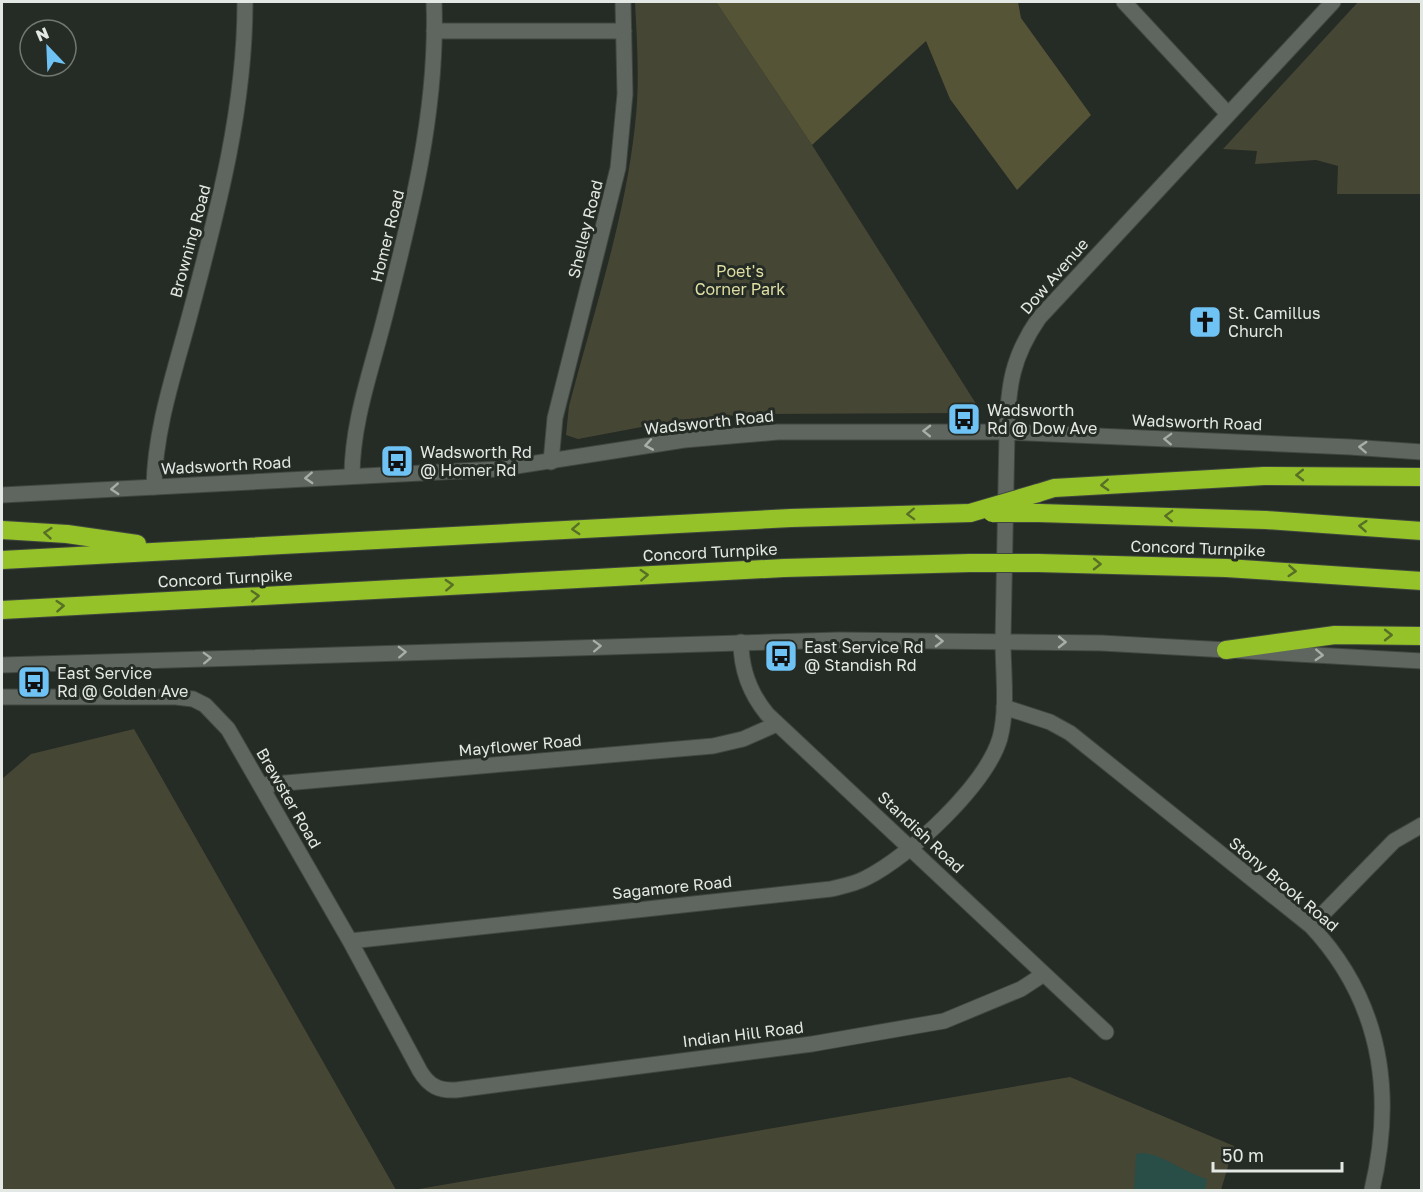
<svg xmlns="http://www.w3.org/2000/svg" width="1423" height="1192" font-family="'Golos Text',sans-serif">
  <rect width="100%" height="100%" fill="#252b25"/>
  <path fill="#464634" d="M635,2h81l96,143 168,265 -11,3 -222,1 -79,8 -90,17 -12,-4 3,-29c24,-92 56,-186 66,-281 5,-41 2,-82 0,-123z
    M1358,2h63v192h-84l1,-28 -22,-6 -61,4 2,-13 -34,-2z
    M134,729l262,461h-394v-411l29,-25z
    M1070,1077l164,69 -13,44h-808z"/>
  <path fill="#555436" d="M716,2h302l3,16 70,97 -74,75 -67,-91 -24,-58 -114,104z"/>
  <path fill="#284e47" d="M1144,1153c22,3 41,20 63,26l-2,11h-71l2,-36z"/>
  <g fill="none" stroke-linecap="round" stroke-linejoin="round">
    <g stroke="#414641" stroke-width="17">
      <path id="street" d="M1124,2l104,112
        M434,31h190
        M1007,432c1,-46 5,-75 32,-114l294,-316
        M551,462l4,-44 63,-250 7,-74 -2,-92
        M352,476c0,-53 19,-105 32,-156 27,-105 54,-209 50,-318
        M154,487c1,-58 20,-113 35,-169 28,-105 56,-207 56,-316
        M741,642c0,27 8,50 26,72l339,318
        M2,697h174l17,2 12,6 23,24 122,212 70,130c9,15 19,20 36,19l356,-46 132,-23 77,-32 23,-15
        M1004,707l46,15 20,11 241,193c70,75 84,166 61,264
        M262,785l451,-39 30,-7 34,-15
        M1311,926l83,-85 28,-16
        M350,941l481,-52c12,-3 24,-5 35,-11 44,-22 120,-93 134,-140 8,-31 3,-66 3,-97"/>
    </g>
    <g stroke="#414641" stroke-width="17">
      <path id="secondary" d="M2,495l496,-26 186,-29 94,-8h229l343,15 72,5
        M1003,641l4,-209
        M2,665l837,-25 262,3 321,18"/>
    </g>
    <g stroke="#414641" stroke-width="20">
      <path id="highway" d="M1038,493l16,-5 210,-12 158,1
        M1039,513l227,7 156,11
        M2,530l65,4 70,10
        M2,560l789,-42 179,-5
        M1038,563l188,5 196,13
        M2,610l782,-42 186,-5
        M1226,650l109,-15 87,1"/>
    </g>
    <use href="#street" stroke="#5f665f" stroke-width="15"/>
    <use href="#secondary" stroke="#5f665f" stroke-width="15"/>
    <use href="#highway" stroke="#95c228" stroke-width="18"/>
    <g stroke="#414641" stroke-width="20" stroke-linecap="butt">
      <path id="highway-bridge" d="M970,513l68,-20
        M992,513h47
        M970,563h68"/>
    </g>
    <use href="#highway-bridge" stroke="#95c228" stroke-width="18"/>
  </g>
  <defs><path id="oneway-chevron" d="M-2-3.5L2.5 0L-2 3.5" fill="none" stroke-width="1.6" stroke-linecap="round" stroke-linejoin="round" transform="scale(1.5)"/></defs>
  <g stroke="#a8aea8">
    <use href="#oneway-chevron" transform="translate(927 431) rotate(-179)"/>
    <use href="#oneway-chevron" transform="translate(1168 439) rotate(-178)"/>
    <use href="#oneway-chevron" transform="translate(649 445) rotate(170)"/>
    <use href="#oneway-chevron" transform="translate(1363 447) rotate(-177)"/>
    <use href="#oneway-chevron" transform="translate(309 478) rotate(177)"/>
    <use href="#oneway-chevron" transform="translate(115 489) rotate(177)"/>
    <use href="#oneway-chevron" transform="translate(939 641) rotate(1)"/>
    <use href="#oneway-chevron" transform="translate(1062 642) rotate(1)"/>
    <use href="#oneway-chevron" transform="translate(597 646) rotate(-2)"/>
    <use href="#oneway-chevron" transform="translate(402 652) rotate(-2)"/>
    <use href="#oneway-chevron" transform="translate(1319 655) rotate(3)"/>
    <use href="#oneway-chevron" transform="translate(207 658) rotate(-2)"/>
  </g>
  <g stroke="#576f26">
    <use href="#oneway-chevron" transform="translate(1300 475) rotate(179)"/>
    <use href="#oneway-chevron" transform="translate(1105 485) rotate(177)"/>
    <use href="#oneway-chevron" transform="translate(911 514) rotate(178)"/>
    <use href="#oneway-chevron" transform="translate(1169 516) rotate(-178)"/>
    <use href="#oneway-chevron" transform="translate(1363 526) rotate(-176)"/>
    <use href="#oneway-chevron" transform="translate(576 529) rotate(177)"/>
    <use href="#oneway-chevron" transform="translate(48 533) rotate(-175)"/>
    <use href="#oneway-chevron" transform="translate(1097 564) rotate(1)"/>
    <use href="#oneway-chevron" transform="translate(1292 571) rotate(4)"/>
    <use href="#oneway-chevron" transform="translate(644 575) rotate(-3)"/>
    <use href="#oneway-chevron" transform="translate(449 585) rotate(-3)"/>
    <use href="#oneway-chevron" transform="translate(255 596) rotate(-3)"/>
    <use href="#oneway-chevron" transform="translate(60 606) rotate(-4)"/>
    <use href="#oneway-chevron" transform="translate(1388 635)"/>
  </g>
  <defs>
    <g id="church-square" transform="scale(1.725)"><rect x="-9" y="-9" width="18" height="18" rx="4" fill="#6fc2f4" stroke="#252b25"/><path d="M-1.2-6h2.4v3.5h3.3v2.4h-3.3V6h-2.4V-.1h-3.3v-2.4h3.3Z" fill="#111"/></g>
    <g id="bus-square" transform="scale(1.725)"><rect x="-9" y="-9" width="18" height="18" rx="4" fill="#6fc2f4" stroke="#252b25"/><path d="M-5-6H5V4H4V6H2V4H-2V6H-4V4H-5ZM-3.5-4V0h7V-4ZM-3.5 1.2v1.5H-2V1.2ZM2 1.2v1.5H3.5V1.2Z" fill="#111"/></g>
  </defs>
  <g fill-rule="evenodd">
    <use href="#church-square" x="1205" y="322"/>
    <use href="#bus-square" x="964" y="419"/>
    <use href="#bus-square" x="397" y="461"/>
    <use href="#bus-square" x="781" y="656"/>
    <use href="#bus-square" x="34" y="682"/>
  </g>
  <g text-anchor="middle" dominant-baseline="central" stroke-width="6" stroke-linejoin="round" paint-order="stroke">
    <g font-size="16" fill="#e4e8e4" stroke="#252b25">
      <text transform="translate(585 229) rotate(-76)">Shelley Road</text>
      <text transform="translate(387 236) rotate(-76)">Homer Road</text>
      <text transform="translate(190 241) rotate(-75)">Browning Road</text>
      <text transform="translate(1054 276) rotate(-49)">Dow Avenue</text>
      <text transform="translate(709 422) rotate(-6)">Wadsworth Road</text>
      <text transform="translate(1197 422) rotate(2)">Wadsworth Road</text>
      <text transform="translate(226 465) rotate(-3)">Wadsworth Road</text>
      <text transform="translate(1198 548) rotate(2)">Concord Turnpike</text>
      <text transform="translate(710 552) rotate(-3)">Concord Turnpike</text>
      <text transform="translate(225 578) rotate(-3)">Concord Turnpike</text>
      <text transform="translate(520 745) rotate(-5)">Mayflower Road</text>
      <text transform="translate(289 798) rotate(60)">Brewster Road</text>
      <text transform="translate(921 832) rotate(43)">Standish Road</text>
      <text transform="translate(1284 884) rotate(40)">Stony Brook Road</text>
      <text transform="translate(672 887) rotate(-6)">Sagamore Road</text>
      <text transform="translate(743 1034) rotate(-7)">Indian Hill Road</text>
    </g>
    <g font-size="16" fill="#dfdea3" stroke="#252b25">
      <text x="740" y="271">Poet's<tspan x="740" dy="18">Corner Park</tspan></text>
    </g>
    <g font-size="16" fill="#e4e8e4" stroke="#252b25" text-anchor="start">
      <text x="1228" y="313">St. Camillus<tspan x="1228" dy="18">Church</tspan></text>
      <text x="987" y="410">Wadsworth<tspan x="987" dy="18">Rd @ Dow Ave</tspan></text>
      <text x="420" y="452">Wadsworth Rd<tspan x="420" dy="18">@ Homer Rd</tspan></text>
      <text x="804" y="647">East Service Rd<tspan x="804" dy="18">@ Standish Rd</tspan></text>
      <text x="57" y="673">East Service<tspan x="57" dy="18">Rd @ Golden Ave</tspan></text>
    </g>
  </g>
  <rect width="1423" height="1192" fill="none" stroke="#e4e8e4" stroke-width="6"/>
  <g transform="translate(48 48) rotate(337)"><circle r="28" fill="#252b25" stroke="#717771" stroke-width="1.5"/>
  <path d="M0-4.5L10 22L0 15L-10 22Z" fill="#6fc2f4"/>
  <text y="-9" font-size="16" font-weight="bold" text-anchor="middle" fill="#e4e8e4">N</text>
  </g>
  <path d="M1213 1162v9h129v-9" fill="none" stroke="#e4e8e4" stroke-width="3"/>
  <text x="1222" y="1162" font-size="18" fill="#e4e8e4" stroke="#252b25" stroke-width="4.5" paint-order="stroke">50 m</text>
</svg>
